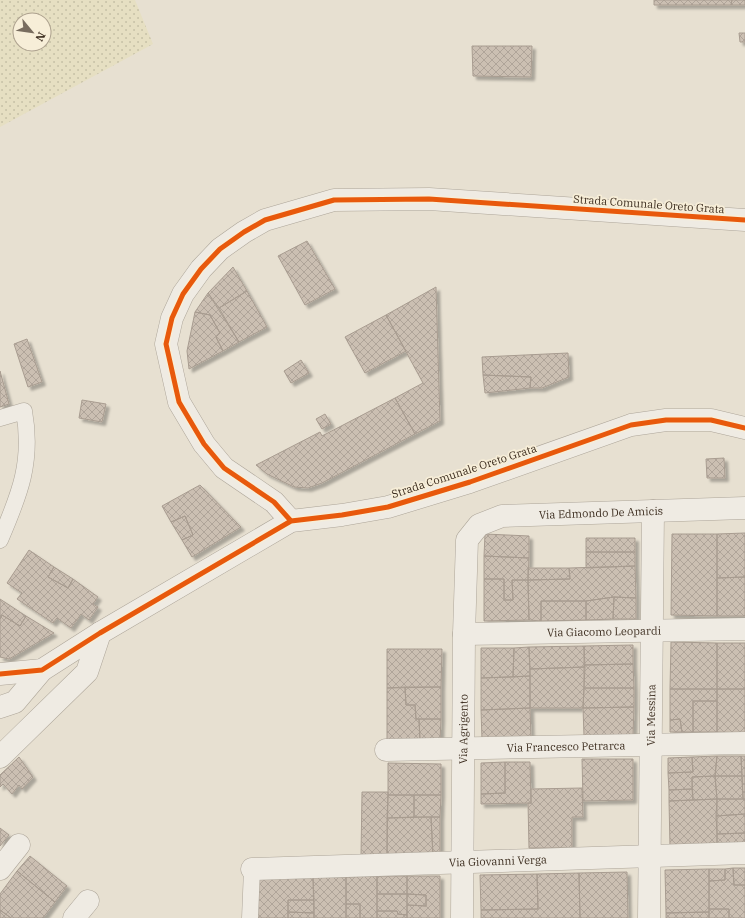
<svg xmlns="http://www.w3.org/2000/svg" width="745" height="918" font-family="'IBM Plex Serif',serif">
  <defs>
    <pattern id="farmland-dots" width="8" height="8" patternUnits="userSpaceOnUse"><rect width="8" height="8" fill="#e6dfc2"/><path d="M2 2h.1M6 6h.1" fill="none" stroke="#c6c0a6" stroke-width="1.8" stroke-linecap="round"/></pattern>
    <pattern id="building-cross-hatch" width="8" height="8" patternUnits="userSpaceOnUse"><rect width="8" height="8" fill="#cbbfb2"/><path d="M0 0l8 8M0 8l8-8" fill="none" stroke="#afa499"/></pattern>
    <filter id="shadow"><feDropShadow dx="3.5" dy="3.5" stdDeviation="1" flood-color="#0004"/></filter>
  </defs>
  <rect width="100%" height="100%" fill="#e7e0d1"/>
  <path fill="url(#farmland-dots)" fill-rule="evenodd" d="M0,0h135l18,44 -153,83zM20,20h24v24h-24z"/>
  <path fill="url(#building-cross-hatch)" stroke="#a89c90" filter="url(#shadow)" d="M654,0h78l-1,5h-77z
    M732,0h13v5h-14z
    M739,33h6v9h-5z
    M472,46h60l-1,31 -58,-1z
    M307,241l28,48 -30,16 -27,-49z
    M233,267l14,24 -28,17 -11,-15z
    M436,287l4,134 -25,13 -20,-36 28,-15 -37,-68z
    M247,291l20,36 -28,15 -20,-34z
    M208,293l31,49 -16,9 -7,-14 4,-4 -10,-18 -15,-3z
    M195,312l15,3 10,18 -4,4 7,14 -34,18 -2,-18z
    M386,315l20,36 -41,22 -20,-36z
    M27,339l15,43 -14,5 -14,-43z
    M568,353l1,24 -27,11h-12l1,-11 -48,-2 -1,-18z
    M301,360l8,13 -18,10 -7,-12z
    M0,371l9,33 -9,3z
    M483,375l48,2 -1,11 -45,5z
    M395,398l20,36 -93,49 -14,5 -14,-1 -27,-13 -11,-9 64,-33 2,4z
    M82,400l24,4 -4,18 -23,-4z
    M325,414l6,10 -9,5 -6,-10z
    M724,458l1,20h-18l-1,-19z
    M200,485l41,42 -49,30 -10,-17 11,-5 -8,-19 -14,6 -9,-16z
    M185,516l8,19 -11,5 -11,-18z
    M745,533v44l-28,1v-44z
    M485,534l44,2v22l-45,-2z
    M672,534h45v82l-46,-1z
    M586,538h49v14h-49z
    M29,550l25,17 -6,10 20,11 5,-9 25,18 -5,7 5,3 -9,13 -8,-6 -10,14 -14,-10 -4,5 -36,-24 5,-6 -15,-10z
    M586,552h49v14l-49,2z
    M484,556l45,2 -1,22h-16l1,20h-9v-21h-20z
    M635,566l1,32 -22,-1 -28,4h-45v20l-12,-1 -1,-40 42,-1 -1,-11z
    M54,567l19,12 -5,9 -20,-11z
    M528,568h41l1,11 -42,1z
    M745,577v39h-28v-38z
    M484,579h20v21h9l-1,-20h16l1,40 -45,1z
    M614,597l22,1v21h-23z
    M614,597l-1,22 -27,1v-19z
    M0,599l26,17 -6,10 -18,-11 -2,4z
    M541,601h45v19l-45,1z
    M2,615l18,11 6,-10 28,17 -45,26 -9,-2v-38z
    M671,642l46,1v46h-47z
    M717,643h28v46h-28z
    M633,645v19l-49,1v-19z
    M584,646l1,21 -55,2 -1,-22z
    M529,647l1,29 -17,1 1,-29z
    M481,648h33l-1,29 -32,1z
    M387,649h55l-1,38 -54,1z
    M633,664l1,24h-50v-23z
    M585,667l-2,41h-53v-39z
    M530,676v32l-49,2v-32z
    M405,687h36v32h-25l-1,-14h-9z
    M405,687l1,18h9l1,14h3l1,22h-33v-53z
    M584,688h50v19l-51,1z
    M670,689h47v12h-24v31h-11l-2,-13 -10,1z
    M717,689h28v44l-28,-1z
    M693,701h24v31h-24z
    M634,707l-1,29h-49l-1,-28z
    M530,708l1,31 -49,1 -1,-30z
    M419,719h22l-1,22h-20z
    M680,719l2,13h-12v-12z
    M717,756l-2,20 -23,1v12l-23,1 -1,-17 25,-1 -1,-15z
    M717,756h24l1,20h-27z
    M741,756h4v43h-2z
    M19,757l14,20 -11,12 -3,-4 -7,9 -9,-10 -3,3v-12z
    M692,757l1,15 -25,1v-15z
    M582,759h51v41l-50,1z
    M505,762v31l-24,1v-31z
    M505,762h25l1,41 -50,1v-10l24,-1z
    M388,763l53,1v31h-53z
    M715,776h27l1,23h-26z
    M715,776l2,23 -24,1 -1,-23z
    M582,788l1,29h-11v31h-43l-1,-45h3v-14z
    M692,789l1,11 -24,1v-11z
    M362,792h26l-1,64 -26,-1z
    M388,795h26v22l-27,1z
    M414,795h27l-1,22h-26z
    M717,799h28v15l-29,2z
    M717,799v47l-47,1 -1,-46z
    M745,814v19l-28,1 -1,-18z
    M431,817h9v39h-7z
    M431,817l2,39h-46v-38z
    M0,828l9,7 -9,11z
    M745,833v12l-28,1v-12z
    M30,856l37,30 -12,16 -38,-31z
    M733,868l1,17h11v33h-16v-9h-20v-28l16,-1v-11z
    M733,868h12v17h-11z
    M709,869h16v11l-16,1z
    M709,869v43l-43,1 -1,-43z
    M17,871l38,31 -12,16h-32l-11,-8v-16z
    M627,872l1,46h-48l-1,-45z
    M579,873l1,45h-99v-8l57,-1 -1,-35z
    M537,874l1,35 -57,1 -1,-35z
    M377,876v42h-17v-14h-14v-27z
    M377,876h30v18h-30z
    M407,876h33v42h-33v-13l19,1v-11l-19,-1z
    M313,877h33v41h-32z
    M313,877l1,23h-26v18h-31v-40z
    M377,894h30v21l-9,-1 -1,-3h-20z
    M407,894l19,1v11l-19,-1z
    M288,900h26v13l-26,-1z
    M346,904h14v14h-14z
    M709,909h20v9h-20z
    M0,910l11,8h-11z
    M377,911h20l1,3 9,1v3h-30z
    M288,912l26,1v5h-26z
    M709,912v6h-43v-5z"/>
  <g fill="none" stroke-linecap="round" stroke-linejoin="round">
    <g stroke="#ada599" stroke-width="17">
      <path id="service" d="M0,418l24,-7c9,50 -4,83 -24,129
        M250,918l2,-49"/>
    </g>
    <g stroke="#ada599" stroke-width="23">
      <g id="minor">
        <path d="M291,521l-17,-19 -50,-34 -20,-24 -25,-42 -13,-58 6,-26 11,-24 18,-25 19,-20 24,-17 21,-12 69,-20 95,-1 316,21"/>
        <path id="s1" d="M464,634l281,-5"/>
        <path d="M0,674l42,-4 58,-37 191,-112 51,-6 46,-8 82,-25 161,-57 35,-5h45l34,8"/>
        <path d="M0,707l15,-5 27,-32"/>
        <path id="s2" d="M386,750l359,-7"/>
        <path d="M0,757l87,-85 13,-39"/>
        <path d="M0,869l19,-24"/>
        <path id="s3" d="M252,869l493,-16"/>
        <path d="M74,918l14,-17"/>
        <path id="s4" d="M462,918l2,-284 3,-94 12,-15 23,-9 243,-8"/>
        <path id="s5" d="M649,918l4,-407"/>
      </g>
    </g>
    <use href="#service" stroke="#efebe3" stroke-width="16"/>
    <use href="#minor" stroke="#efebe3" stroke-width="22"/>
    <g stroke="#f7eed8" stroke-width="8">
      <path id="cycleway" d="M291,521l-17,-19 -50,-34 -20,-24 -25,-42 -13,-58 6,-26 11,-24 18,-25 19,-20 24,-17 21,-12 69,-20 95,-1 316,21
        M0,674l42,-4 58,-37 191,-112 51,-6 46,-8 82,-25 161,-57 35,-5h45l34,8"/>
    </g>
    <use href="#cycleway" stroke="#e8590c" stroke-width="5"/>
  </g>
  <g text-anchor="middle" dominant-baseline="central" stroke-width="3.5" stroke-linejoin="round" paint-order="stroke">
    <g font-size="11" fill="#3d2e20" stroke="#f7eed8">
      <text transform="translate(649 204) rotate(4)">Strada Comunale Oreto Grata</text>
      <text transform="translate(464 471) rotate(-18)">Strada Comunale Oreto Grata</text>
      <text stroke="none"><textPath href="#s4" startOffset="521">Via Edmondo De Amicis</textPath></text>
      <text stroke="none"><textPath href="#s1" startOffset="140">Via Giacomo Leopardi</textPath></text>
      <text stroke="none"><textPath href="#s5" startOffset="203">Via Messina</textPath></text>
      <text stroke="none"><textPath href="#s4" startOffset="189">Via Agrigento</textPath></text>
      <text stroke="none"><textPath href="#s2" startOffset="180">Via Francesco Petrarca</textPath></text>
      <text stroke="none"><textPath href="#s3" startOffset="246">Via Giovanni Verga</textPath></text>
    </g>
  </g>
  <g transform="translate(32 32) rotate(119)"><circle r="19" fill="#f7eed8" stroke="#ada18e"/>
  <path d="M0-3L7 15L0 10L-7 15Z" fill="#786c5e"/>
  <text y="-6" font-size="11" font-weight="bold" text-anchor="middle" fill="#3d2e20">N</text>
  </g>
</svg>
